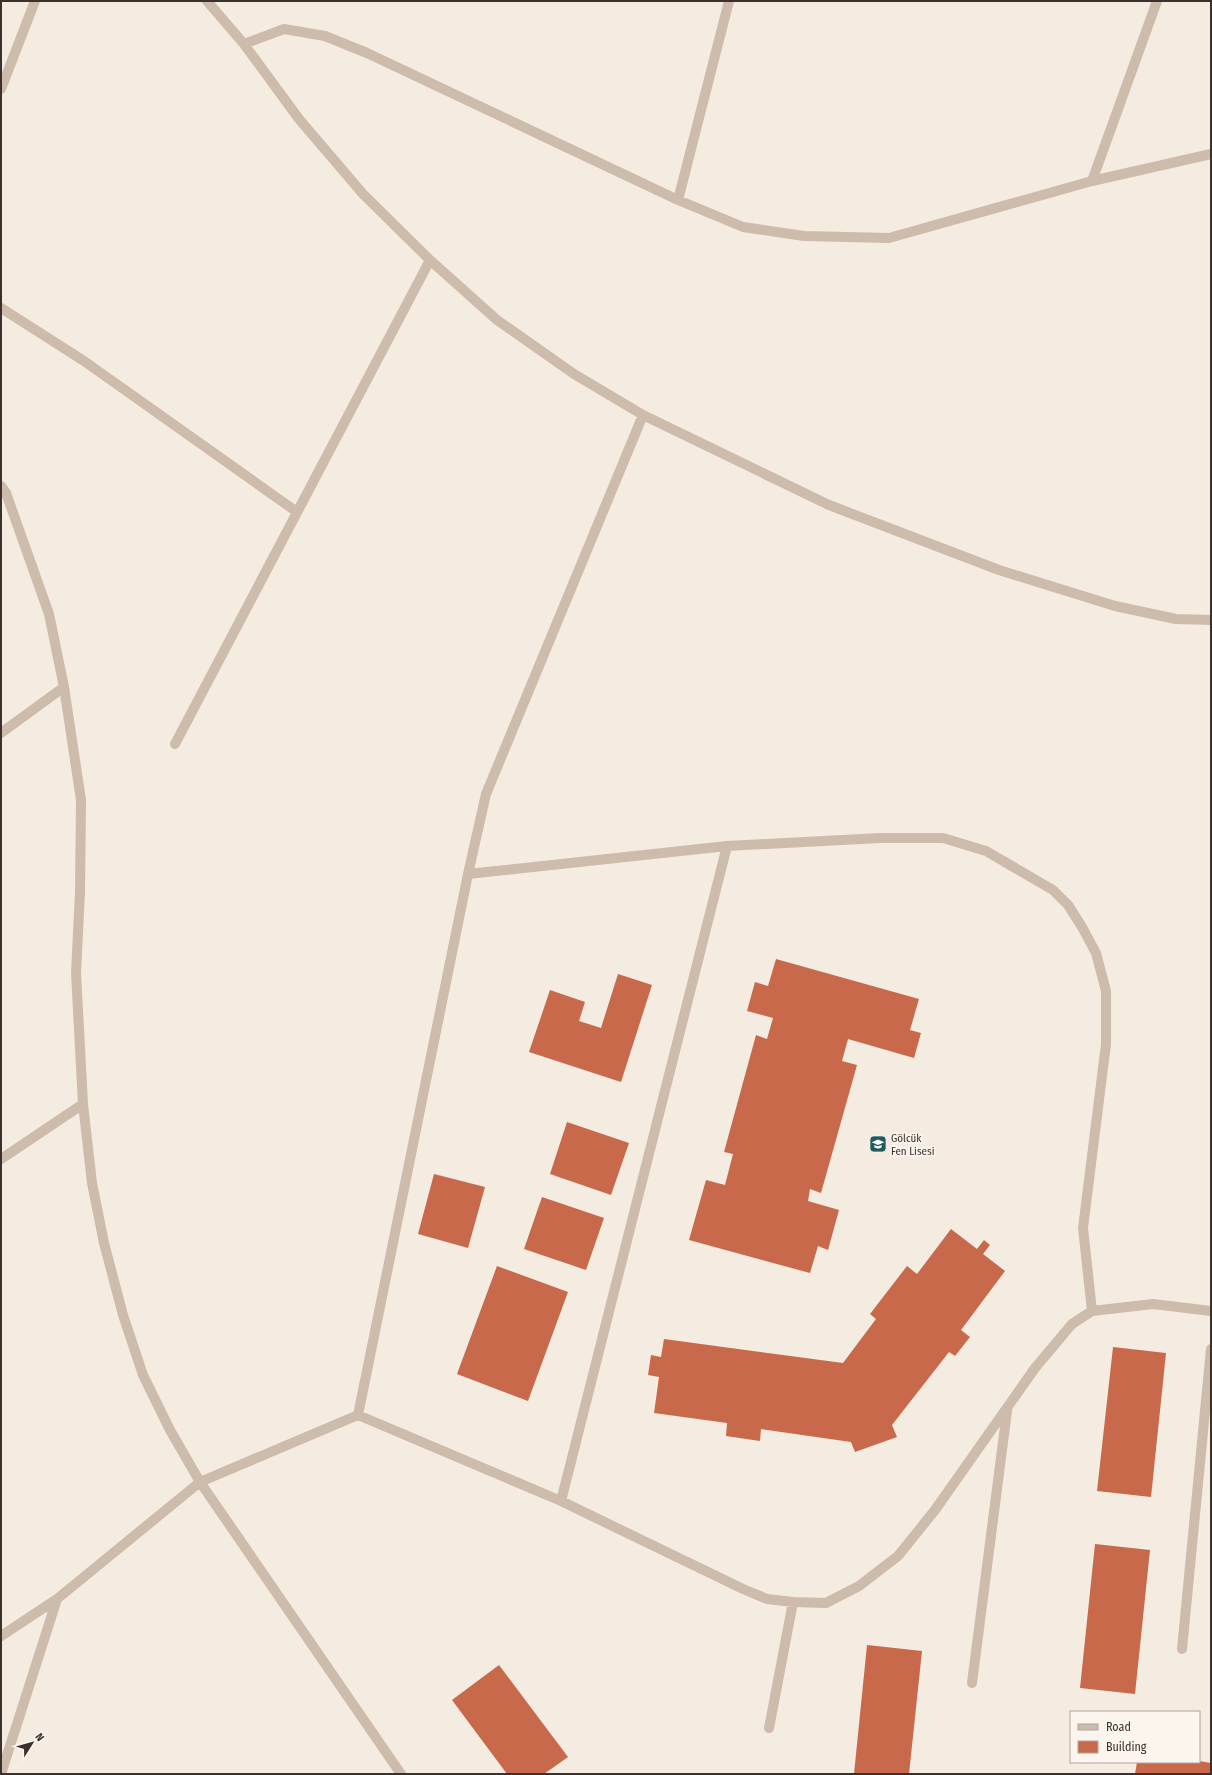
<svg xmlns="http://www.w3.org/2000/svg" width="1212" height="1775" font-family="'Fira Sans Condensed',sans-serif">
  <rect width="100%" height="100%" fill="#f4ebe1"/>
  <path fill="#c8694b" d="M776,959l143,40 -9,31 11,3 -7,25 -66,-19 -6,22 15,4 -36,128 -11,-4 -2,12 31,9 -11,40 -10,-4 -8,27 -121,-33 17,-60 19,5 8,-31 -9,-2 32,-117 11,4 6,-21 -26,-7 8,-29 13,4z
    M618,974l34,11 -31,97 -92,-30 21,-62 35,12 -6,19 22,7z
    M567,1122l62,21 -18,52 -61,-21z
    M434,1174l51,13 -17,61 -50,-14z
    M542,1197l62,21 -18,52 -62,-21z
    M951,1229l26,20 7,-9 6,5 -7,9 22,17 -44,59 9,7 -15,19 -6,-4 -57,73 5,12 -42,15 -4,-10 -90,-13 -1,12 -34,-5 1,-13 -73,-10 5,-36 -11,-2 3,-20 10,2 3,-18 179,24 33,-44 -6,-5 37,-48 10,8z
    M497,1266l71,26 -40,109 -71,-27z
    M1113,1347l53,6 -15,144 -54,-6z
    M1095,1544l55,6 -15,144 -55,-6z
    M867,1645l55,6 -13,123h-55z
    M499,1665l69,92 -24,17h-37l-55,-74z
    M1199,1761l12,2v11h-76l2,-12z"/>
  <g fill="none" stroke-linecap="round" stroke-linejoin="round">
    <path stroke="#cdbbac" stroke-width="10" d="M207,1l37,43 55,75 64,75 67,66 67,60 77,54 69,41 186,90 170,65 116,36 61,13 35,1
      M244,44l40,-15 41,7 42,17 311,147 65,27 61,9 85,2 203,-57 119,-27
      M1,89l34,-88
      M1092,181l65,-180
      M678,200l51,-199
      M1,308l83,53 213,151
      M1,486l5,7 43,121 15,73 17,113 -1,92 -4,81 7,131 9,79 12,60 19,72 20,60 27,55 30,52 201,292
      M1,733l63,-46
      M175,744l255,-484
      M468,874l259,-28 153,-8h63l43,13 67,39 15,15 14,22 14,26 10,38v53l-23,184 9,83
      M1,1159l82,-55
      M358,1415l110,-541 18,-80 157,-379
      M561,1501l166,-655
      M1,1636l56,-37 143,-117 158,-67 203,86 182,88 24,10 26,3 33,1 33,-17 39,-30 37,-46 100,-142 37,-44 20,-13 61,-7 58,7
      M1182,1649l29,-300
      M972,1683l35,-272
      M769,1728l24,-126
      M1,1774l56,-175"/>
  </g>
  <defs>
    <g id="school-square" transform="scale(0.9)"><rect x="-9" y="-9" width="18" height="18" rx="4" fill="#1f5a5e" stroke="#fbf5ee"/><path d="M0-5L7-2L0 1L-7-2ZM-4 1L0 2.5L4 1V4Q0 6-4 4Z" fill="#fff"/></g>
  </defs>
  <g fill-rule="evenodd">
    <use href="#school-square" x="878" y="1144"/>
  </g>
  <g text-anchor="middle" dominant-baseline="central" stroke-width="3.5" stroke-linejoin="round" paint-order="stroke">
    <g font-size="11" fill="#3b302b" stroke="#fbf5ee" text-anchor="start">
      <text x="891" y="1138">Gölcük<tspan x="891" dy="13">Fen Lisesi</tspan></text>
    </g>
  </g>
  <rect width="1212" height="1775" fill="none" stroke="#3b302b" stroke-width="4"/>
  <rect x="1070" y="1711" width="130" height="52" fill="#fbf5ee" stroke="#aea6a0"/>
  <rect x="1078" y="1724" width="20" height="6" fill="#cdbbac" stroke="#aea6a0"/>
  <text x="1106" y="1731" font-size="12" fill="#3b302b">Road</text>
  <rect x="1078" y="1741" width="20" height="12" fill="#c8694b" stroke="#aea6a0"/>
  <text x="1106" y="1751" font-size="12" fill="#3b302b">Building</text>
  <g transform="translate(32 1743) rotate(53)" stroke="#fbf5ee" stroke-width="3" paint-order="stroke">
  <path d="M0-3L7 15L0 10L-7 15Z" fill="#3b302b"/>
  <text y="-6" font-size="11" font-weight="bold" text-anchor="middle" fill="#3b302b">N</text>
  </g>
</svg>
